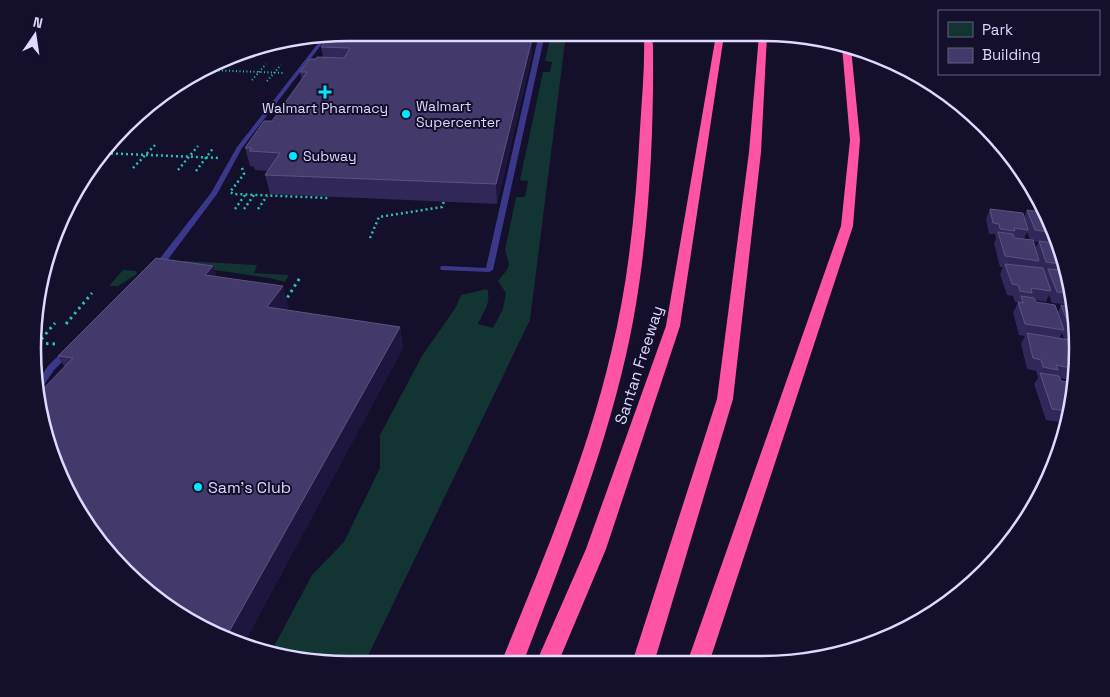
<svg xmlns="http://www.w3.org/2000/svg" width="1110" height="697" font-family="'Space Grotesk',sans-serif">
  <rect width="100%" height="100%" fill="#140f2b"/>
  <path fill="#123534" d="M551,34h15l-36,286 -165,342h-57l-37,-10 41,-77 32,-33 36,-74v-33l42,-79 34,-49 5,-12 26,-6c5,14 -4,23 -9,35l15,4 10,-19 3,-16 -8,-12 9,-11 2,-6 -4,-14 11,-53h9l3,-16 -8,-1 23,-108h7l2,-10 -7,-1z
    M184,261l71,4h2l-3,8 35,2 -4,7 -15,-4 -90,-13z
    M123,270l13,1 1,3 -19,12h-9z"/>
  <g fill="none" stroke-linecap="round" stroke-linejoin="round">
    <path stroke="#29c2b9" stroke-width="2" stroke-dasharray="1 2.5" stroke-linecap="butt" d="M208,70l76,3
      M252,80l14,-16
      M267,81l14,-16"/>
    <path stroke="#29c2b9" stroke-width="2.5" stroke-dasharray="2 3" stroke-linecap="butt" d="M101,153l119,5
      M133,168l22,-23
      M242,168l2,6 -14,18 4,2 94,4
      M178,170l20,-24
      M196,171l18,-24
      M235,209l10,-14
      M244,209l10,-14
      M258,209l9,-13
      M370,238l9,-21 63,-10 2,-6"/>
    <path stroke="#29c2b9" stroke-width="3" stroke-dasharray="2.5 4" stroke-linecap="butt" d="M284,303l17,-27
      M66,324l26,-31
      M33,343l23,1
      M33,349l22,-26"/>
    <path fill="#3b388c" fill-rule="evenodd" d="M539,34h6l-52,236 -4,2 -48,-2 -1,-2 1,-2h3l42,2z
      M328,36l-86,112 -25,46 -57,76h-6l-1,-2 1,-2 57,-73 26,-46 86,-110z
      M67,349l4,3 -1,2 -16,16 -12,18 -3,1 -1,-8 10,-15 16,-16z"/>
    <path fill="#ff54a6" fill-rule="evenodd" d="M644,34h8l1,13c1,98 -5,213 -27,308 -24,106 -65,207 -103,308h-22c41,-101 85,-203 110,-310 18,-73 25,-149 29,-224 2,-32 5,-63 4,-95z
      M716,35h8l-44,291 -74,223 -48,114h-22l50,-114 80,-223z
      M759,35h8l-6,117 -28,247 -79,264h-22l85,-264 32,-247z
      M842,46l9,2 9,92 -7,86 -144,437h-22l154,-437 9,-86z"/>
  </g>
  <path fill="#312759" fill-rule="evenodd" d="M417,35l71,2 44,18 -35,149 -227,-10 -5,-19 3,-4 -13,-1 -1,-3 -4,-1 -5,-18 27,-27 30,-41 -2,-8 16,-13 7,-2 -2,-10z
    M965,111l6,6h-4z
    M990,209l34,8 3,-7 15,2 32,93 -22,-2 -3,-8 -3,7 -11,-2 1,2 22,10 3,-7 14,2 -3,35h-2l2,6 -2,32 -10,-2 1,3 9,1 -3,41 -21,-3 -12,-36 4,-6 -2,-7 -9,-2 -6,-25 4,-8 -6,-1 -6,-22 5,-11h-3l-2,-6 -6,-1 -7,-21 3,-7h-3l-6,-24 2,-4 -1,-5h-6l-3,-15zM1027,232l3,8 -6,-1zM1033,241l6,1 -4,6zM1062,333l2,5v1h-5z
    M217,276l72,31 -3,3 114,17 3,21 -160,297 -15,-4 -170,-285z"/>
  <path fill="#1e163f" d="M408,33h10l-9,18 -2,-16z
    M483,33h5v5l-6,-1z
    M532,39v16l-35,149 -1,-20z
    M213,266l7,20 -15,-11z
    M283,286l6,21 -16,20 -6,-20z
    M400,327l3,21 -160,297 -15,-4 -3,-2z"/>
  <path fill="#433a6b" stroke="#5c5382" d="M348,32l60,1 -1,2 46,1 2,-3h28l-1,4 50,2 -36,145 -231,-9 15,-22 -31,-2 3,-3h-7l19,-27h8l35,-49h-7l10,-13h6l1,-2 27,1 6,-10 -29,-1 8,-11z
    M990,209l33,4 5,17 -14,-2 1,3 -15,-2 -1,-5 -6,-1z
    M1027,210l15,2 7,20 -14,-2z
    M998,232l15,2 1,4 19,2 6,21 -34,-5z
    M1039,241l14,2 7,21 -14,-2z
    M156,258l57,8 -8,9 78,11 -16,21 133,20 -175,312 -69,-40 -70,-75 -37,-74 -9,-58 33,-34 -15,-2z
    M1005,264l38,4 8,23 -20,-3 1,5 -12,-2 -2,-6 -6,-1z
    M1048,269l14,1 8,23 -13,-1z
    M1021,296l13,2 2,4 19,3 9,25 -39,-6 -7,-22 5,1z
    M1061,305l14,2 -2,24h-2z
    M1027,333l43,7 2,8 -1,20 -15,-3 2,5 -15,-3 -2,-7 -8,-2z
    M1040,373l19,3 2,5 9,1 -2,29 -16,-2z"/>
  <g fill="#05e6ff" stroke="#140f2b" stroke-width="2">
    <path d="M322.5 84.5h5v5h5v5h-5v5h-5v-5h-5v-5h5z"/>
    <circle cx="406" cy="114" r="5"/>
    <circle cx="293" cy="156" r="5"/>
    <circle cx="198" cy="487" r="5"/>
  </g>
  <g text-anchor="middle" dominant-baseline="central" stroke-width="4" stroke-linejoin="round" paint-order="stroke">
    <g font-size="14" fill="#ddd9ff" stroke="#140f2b" text-anchor="start">
      <text x="416" y="106">Walmart<tspan x="416" dy="16">Supercenter</tspan></text>
      <text x="325" y="108" text-anchor="middle">Walmart Pharmacy</text>
      <text x="303" y="156">Subway</text>
    </g>
    <g font-size="16" fill="#ddd9ff" stroke="#140f2b">
      <text transform="translate(639 365) rotate(-72)">Santan Freeway</text>
    </g>
    <g font-size="16" fill="#ddd9ff" stroke="#140f2b" text-anchor="start">
      <text x="208" y="487">Sam's Club</text>
    </g>
  </g>
  <path d="M0 0H1110V697H0ZM348 41H762A307 307 0 0 1 1069 348V349A307 307 0 0 1 762 656H348A307 307 0 0 1 41 349V348A307 307 0 0 1 348 41Z" fill="#140f2b" fill-rule="evenodd"/>
  <path fill="none" stroke="#ddd9ff" stroke-width="2.5" d="M348 41H762A307 307 0 0 1 1069 348V349A307 307 0 0 1 762 656H348A307 307 0 0 1 41 349V348A307 307 0 0 1 348 41Z"/>
  <rect x="938" y="10" width="162" height="65" fill="#140f2b" stroke="#646080"/>
  <rect x="948" y="22" width="25" height="15" fill="#123534" stroke="#646080"/>
  <text x="982" y="35" font-size="15" fill="#ddd9ff">Park</text>
  <rect x="948" y="48" width="25" height="15" fill="#433a6b" stroke="#646080"/>
  <text x="982" y="60" font-size="15" fill="#ddd9ff">Building</text>
  <g transform="translate(35 35) rotate(13)" stroke="#140f2b" stroke-width="4" paint-order="stroke">
  <path d="M0-4L9 19L0 12L-9 19Z" fill="#ddd9ff"/>
  <text y="-8" font-size="14" font-weight="bold" text-anchor="middle" fill="#ddd9ff">N</text>
  </g>
</svg>
